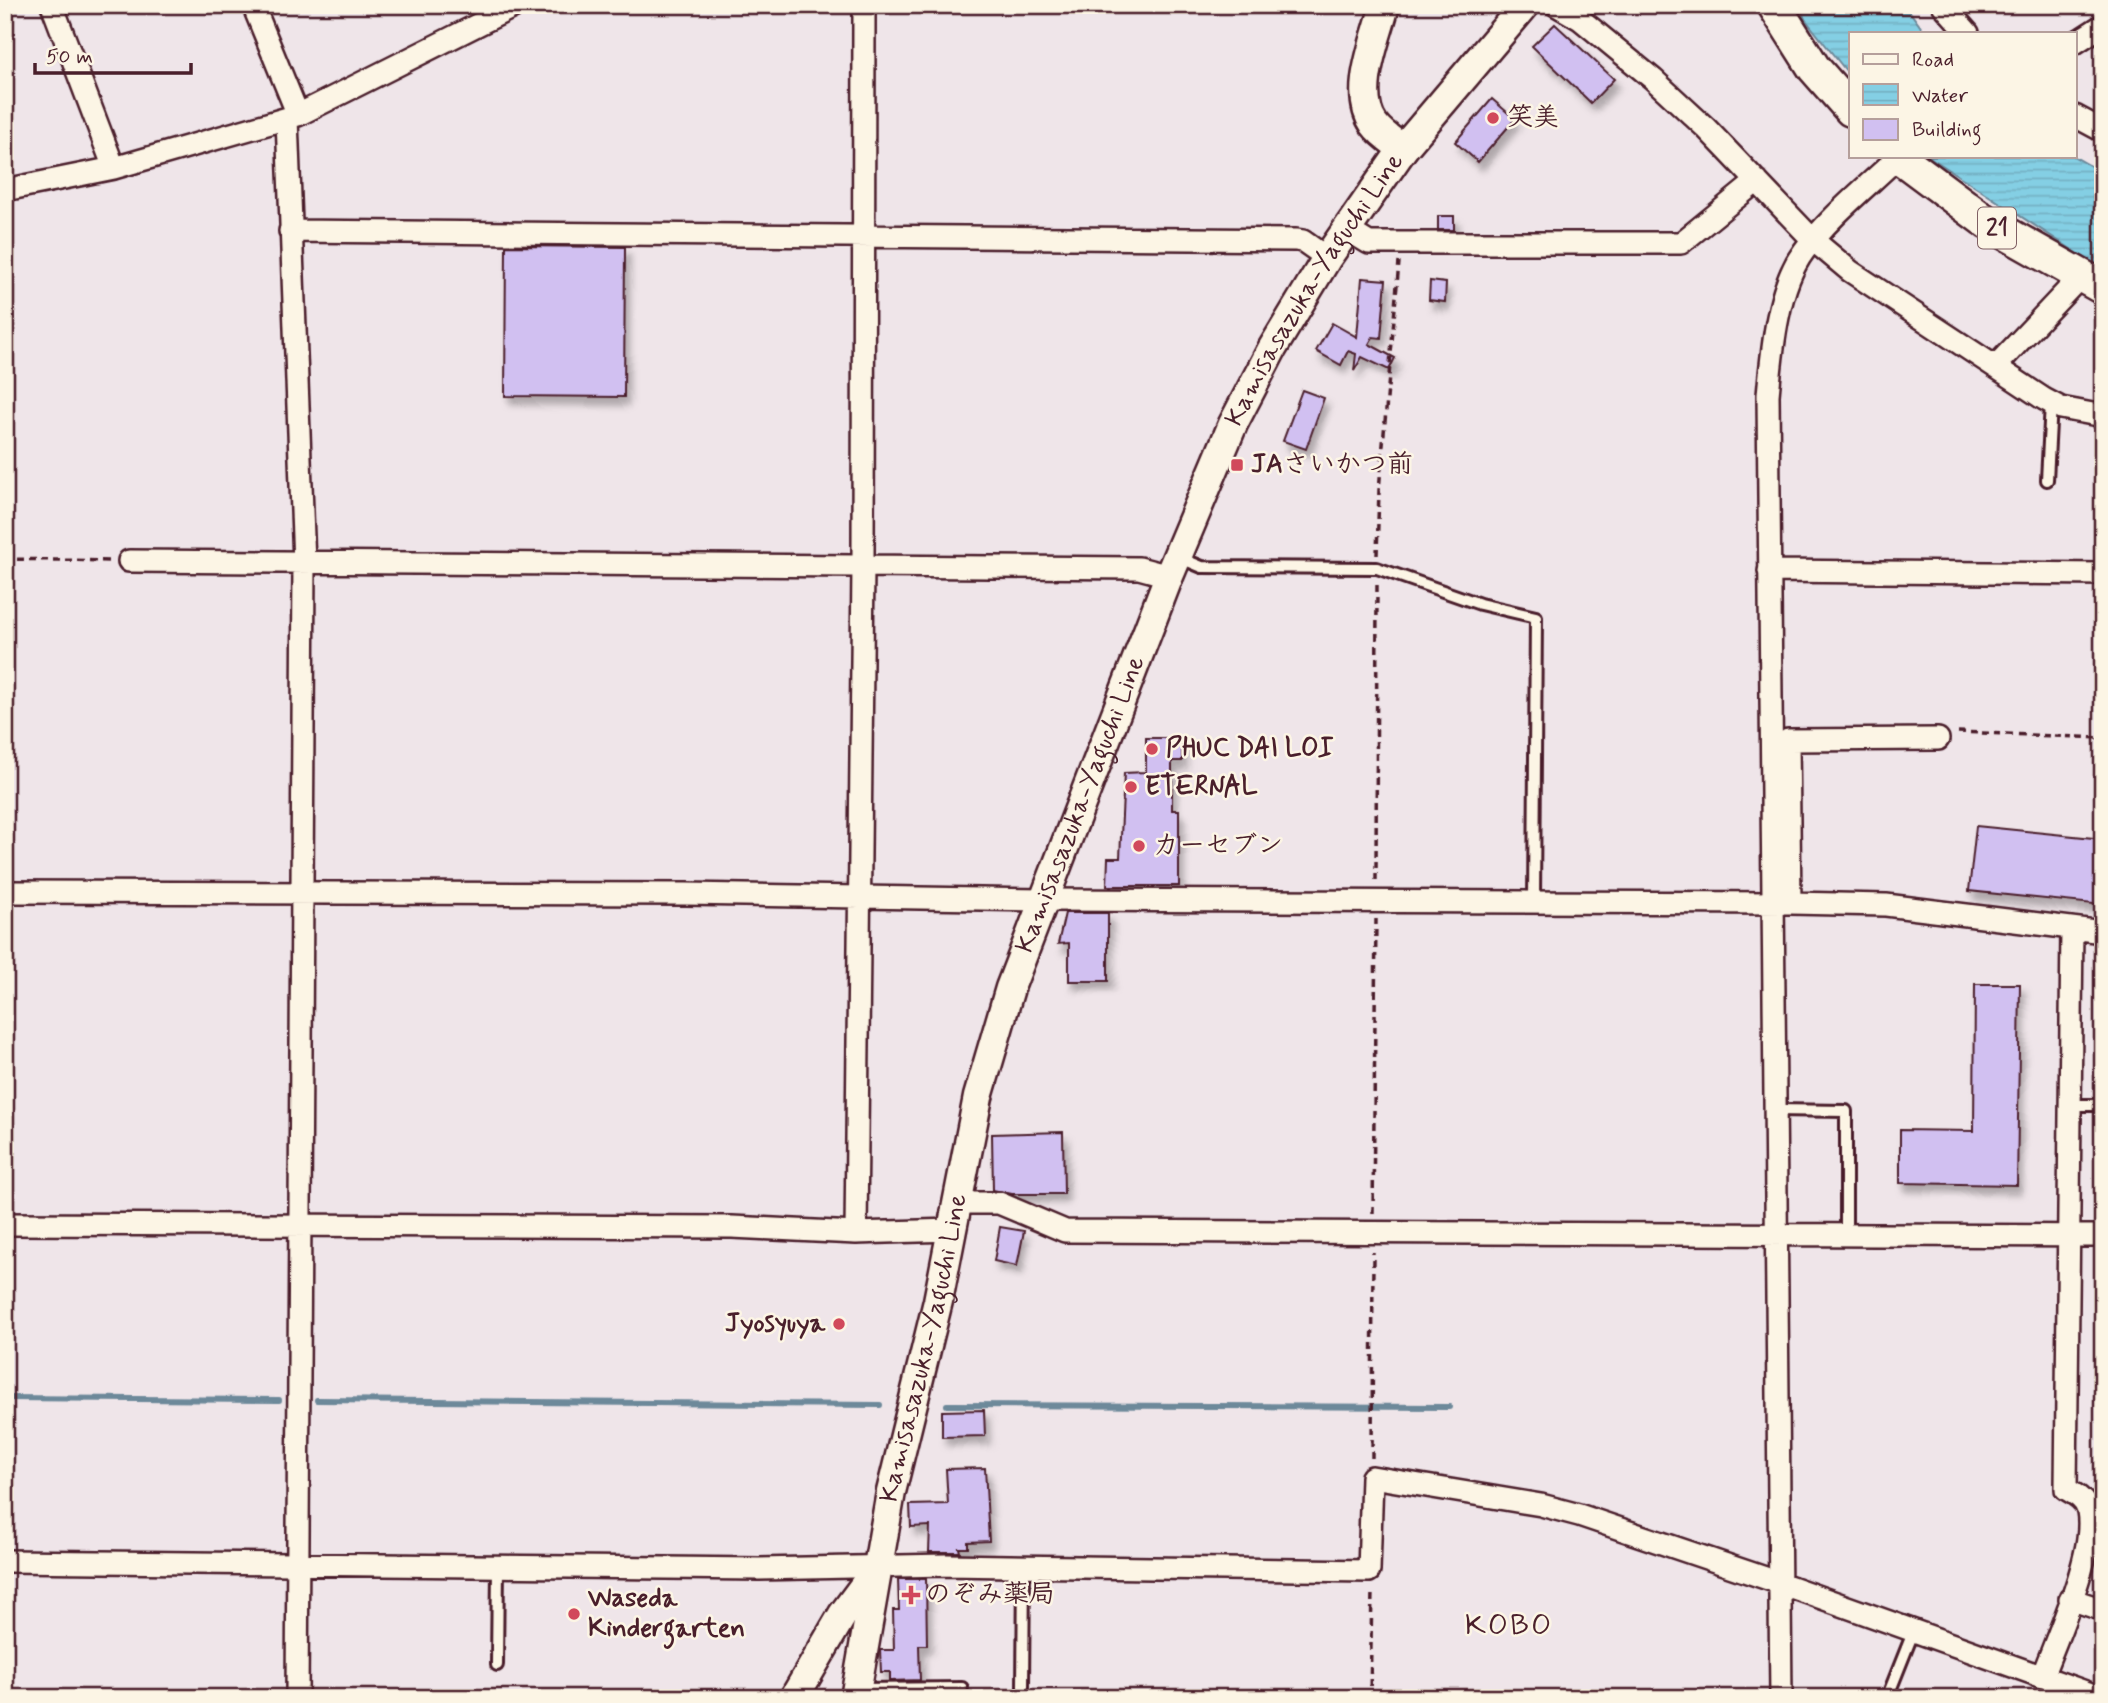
<svg xmlns="http://www.w3.org/2000/svg" width="2108" height="1703" font-family="Mynerve,'Klee One',sans-serif">
  <defs>
    <pattern id="water-rules" width="6" height="5" patternUnits="userSpaceOnUse" patternTransform="scale(1.75)"><rect width="6" height="5" fill="#84cfe4"/><path d="M0 2.5h6" fill="none" stroke="#74b1c4"/></pattern>
    <filter id="shadow"><feDropShadow dx="4.5" dy="8" stdDeviation="3.5" flood-color="#0004"/></filter>
  </defs>
  <rect width="100%" height="100%" fill="#efe5e9"/>
  <filter id="ink" filterUnits="userSpaceOnUse"><feTurbulence type="fractalNoise" baseFrequency=".0143" numOctaves="2"/><feDisplacementMap in="SourceGraphic" scale="14" xChannelSelector="R" yChannelSelector="G"/><feConvolveMatrix kernelMatrix="1 2 1 2 8 2 1 2 1" color-interpolation-filters="sRGB"/></filter>
  <g filter="url(#ink)">
    <path fill="url(#water-rules)" stroke="#6d899a" stroke-width="2" d="M1799,5h106l20,28h-74v44l-46,-58z
      M1928,156h145l30,17v97z"/>
    <g fill="none" stroke-linecap="round" stroke-linejoin="round">
      <path stroke="#6d899a" stroke-width="6" d="M5,1398l274,2
        M317,1400l563,5
        M947,1405l502,2"/>
    </g>
    <path fill="#d1c0f1" stroke="#4a1f2b" stroke-width="2" filter="url(#shadow)" d="M1555,24l59,55 -23,24 -59,-57z
      M1492,99l23,20 -37,43 -23,-20z
      M1438,216h16v14h-16z
      M506,246l119,1 -1,150 -119,-1z
      M1362,278l24,2 -5,58 -8,-1 -4,7 26,14 -6,12 -27,-13 -8,14 2,-17 -8,-3 -7,14 -25,-14 16,-28 25,14z
      M1430,281l16,2 -1,19 -16,-2z
      M1302,390l22,8 -18,51 -23,-8z
      M1146,738h36v23h-10v49h7v76h-72l1,-28h12l4,-85 22,-1z
      M1976,826l127,13v66l-134,-14z
      M1065,913h43v68h-39v-38l-11,1z
      M1975,984h45l-3,201 -117,-2v-53l74,1z
      M1063,1132l1,62h-52l-19,-4 -1,-56z
      M1000,1227l24,4 -7,35 -23,-5z
      M984,1410l1,26 -43,1v-26z
      M985,1468l4,73 -21,1v6h-9l1,4h-31l1,-26 -19,1 -1,-22 38,-1 -2,-35z
      M898,1579h28l1,66h-8l1,35 -30,1v-9h-9l-1,-22h14l-1,-40h6z"/>
    <g fill="none" stroke-linecap="round" stroke-linejoin="round">
      <g stroke="#4a1f2b" stroke-width="16">
        <path id="lane" d="M2047,480l4,-77
          M1178,557l24,10 175,1 103,36 56,13 -2,284
          M2070,1105h33
          M1775,1110l71,1v124
          M497,1665l1,-99
          M1023,1687l1,-120
          M859,1689l103,-1
          M1887,1698l27,-68"/>
      </g>
      <g stroke="#4a1f2b" stroke-width="26">
        <path id="street" d="M52,5l62,163
          M253,5l45,110
          M1556,5l24,14 73,60 53,49 107,112 37,31 194,128 17,9 42,8
          M1943,5l25,28
          M2075,43l28,-18
          M2075,116l28,15
          M287,119l17,444 -7,1135
          M5,190l109,-22 184,-53 219,-110
          M1346,229l23,14h312l76,-62
          M290,231l1006,9 7,1 24,17
          M1996,366l86,-91
          M129,561l1010,7 30,8
          M1769,571l334,3
          M5,892l681,2 357,6 747,3 96,2 217,27
          M1790,903l-2,-163 150,-1
          M957,1203h42l66,28 1038,5
          M5,1224l727,3 124,6 95,-3
          M856,1233l7,-667 1,-561
          M5,1561l754,8 187,-4 423,6 3,-94 169,28 38,10 201,68 322,115
          M2070,1599l33,11
          M2042,1677c15,-41 54,-125 46,-166 -2,-11 -13,-17 -22,-22l6,-561
          M1781,1698l-13,-1303c4,-44 9,-108 36,-144 26,-35 64,-65 95,-95"/>
      </g>
      <g stroke="#4a1f2b" stroke-width="33">
        <g id="secondary">
          <path d="M1385,5c-8,33 -33,88 -11,119 7,10 20,18 29,25"/>
          <path d="M794,1698l49,-84 29,-39"/>
          <path id="s1" d="M855,1698l36,-206 47,-191 40,-204 32,-109 159,-412 64,-152 39,-75 55,-91 76,-109 122,-144"/>
        </g>
      </g>
      <g stroke="#4a1f2b" stroke-width="37">
        <path id="primary" d="M1774,5l40,63 37,42
          M1898,156l90,67 115,65"/>
      </g>
      <path stroke="#4a1f2b" stroke-width="3.5" stroke-dasharray="7 5" stroke-linecap="butt" d="M1377,555l2,-65 20,-228
        M5,559l105,2
        M1958,732l145,6
        M1376,880l1,-297
        M1373,1213l3,-294
        M1372,1458l1,-206
        M1370,1698l2,-108"/>
      <use href="#lane" stroke="#fcf5e5" stroke-width="10"/>
      <use href="#street" stroke="#fcf5e5" stroke-width="21"/>
      <use href="#secondary" stroke="#fcf5e5" stroke-width="28"/>
      <use href="#primary" stroke="#fcf5e5" stroke-width="32"/>
    </g>
  </g>
  <g fill="#d1495b" stroke="#fcf5e5" stroke-width="2.5">
    <circle cx="1493" cy="118" r="7"/>
    <rect x="1230" y="458" width="14" height="14" rx="3.5"/>
    <circle cx="1152" cy="749" r="7"/>
    <circle cx="1131" cy="787" r="7"/>
    <circle cx="1139" cy="846" r="7"/>
    <circle cx="839" cy="1324" r="7"/>
    <path d="M907.5 1584.5h7v7h7v7h-7v7h-7v-7h-7v-7h7z"/>
    <circle cx="574" cy="1614" r="7"/>
  </g>
  <g text-anchor="middle" dominant-baseline="central" stroke-width="5" stroke-linejoin="round" paint-order="stroke">
    <rect fill="#fcf5e5" stroke="#7f5f63" stroke-width="2" x="1978" y="207.5" width="38" height="41" rx="5"/>
    <g font-size="24" font-weight="bold" fill="#4a1f2b">
      <text x="1997" y="228">21</text>
    </g>
    <g font-size="26" font-weight="bold" fill="#4a1f2b" stroke="#fcf5e5" text-anchor="start">
      <text x="1507" y="118">笑美</text>
      <text x="1251" y="465">JAさいかつ前</text>
      <text x="1166" y="749">PHUC DAI LOI</text>
      <text x="1145" y="787">ETERNAL</text>
      <text x="1153" y="846">カーセブン</text>
      <text x="825" y="1324" text-anchor="end">Jyosyuya</text>
      <text x="925" y="1595">のぞみ薬局</text>
      <text x="588" y="1599">Waseda<tspan x="588" dy="30">Kindergarten</tspan></text>
    </g>
    <g font-size="26" fill="#4a1f2b" stroke="#fcf5e5">
      <text stroke="none"><textPath href="#s1" startOffset="1491">Kamisasazuka-Yaguchi Line</textPath></text>
      <text stroke="none"><textPath href="#s1" startOffset="924">Kamisasazuka-Yaguchi Line</textPath></text>
      <text stroke="none"><textPath href="#s1" startOffset="357">Kamisasazuka-Yaguchi Line</textPath></text>
    </g>
    <g font-size="30" letter-spacing="2" fill="#4a1f2b" stroke="#fcf5e5">
      <text x="1509" y="1625">KOBO</text>
    </g>
  </g>
  <rect width="2108" height="1703" fill="none" stroke="#fcf5e5" stroke-width="28"/>
  <rect x="14" y="14" width="2080" height="1675" fill="none" stroke="#4a1f2b" stroke-width="2.5" filter="url(#ink)"/>
  <rect x="1849" y="32" width="228" height="126" fill="#fcf5e5" stroke="#b59f9b" stroke-width="2"/>
  <rect x="1863" y="54" width="35" height="10" fill="#fcf5e5" stroke="#b59f9b" stroke-width="2"/>
  <text x="1912" y="66" font-size="21" fill="#4a1f2b">Road</text>
  <rect x="1863" y="84" width="35" height="21" fill="url(#water-rules)" stroke="#b59f9b" stroke-width="2"/>
  <text x="1912" y="102" font-size="21" fill="#4a1f2b">Water</text>
  <rect x="1863" y="119" width="35" height="21" fill="#d1c0f1" stroke="#b59f9b" stroke-width="2"/>
  <text x="1912" y="136" font-size="21" fill="#4a1f2b">Building</text>
  <path d="M35 63v10h156v-10" fill="none" stroke="#4a1f2b" stroke-width="3.5"/>
  <text x="46" y="63" font-size="21" fill="#4a1f2b" stroke="#fcf5e5" stroke-width="5" paint-order="stroke">50 m</text>
</svg>
